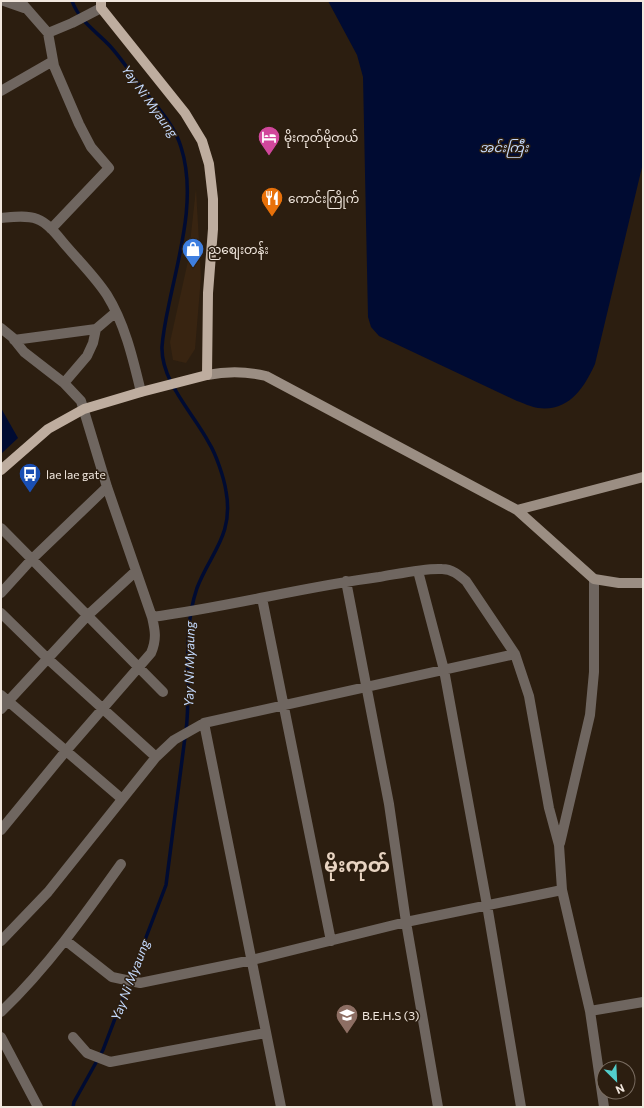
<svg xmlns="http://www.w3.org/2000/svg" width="644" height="1108" font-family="Commissioner,'Noto Sans Myanmar',sans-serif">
  <rect width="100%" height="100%" fill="#2c1e10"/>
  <path fill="#382411" d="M196,189l5,88 -6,72 -9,14 -13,-3 -3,-18 18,-81z"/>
  <path fill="#000b32" d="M328,1h315v162l-48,201c-11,24 -26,48 -57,44 -7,-1 -15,-5 -21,-7l-138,-65 -8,-9 -3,-10 -5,-240 -6,-22z
    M1,408l17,30 -17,16z"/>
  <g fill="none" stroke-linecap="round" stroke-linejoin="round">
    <path stroke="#000b32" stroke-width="3.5" d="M72,1c8,21 24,30 38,45 11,12 20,26 29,38 15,20 35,39 42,63 16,50 -2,108 -12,157 -3,14 -6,29 -7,43 -1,35 32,67 47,96 7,11 15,35 17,48 8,44 -15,61 -29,97 -16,47 -5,95 -11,143
      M73,1107l1,-5 29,-52 63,-165 19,-148"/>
    <path stroke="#6f6660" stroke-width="10" d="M4,1l20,7
      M20,1l28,32 6,33 25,58 12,23 18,21 -58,61
      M48,33l24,-10 29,-15
      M1,91l52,-30
      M1,218c12,-1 25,-3 36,1 13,5 22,19 31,29 13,15 28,30 39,47 18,29 26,64 34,97
      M1,328l11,9 12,15 40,31 17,18 26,86 45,130c76,-10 151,-30 227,-40 19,-3 44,-9 63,-8 10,0 17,6 24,12l49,73 14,42 20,112 10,37 3,45 28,121 14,96
      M14,340l82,-11
      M64,383l23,-27 6,-13 3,-14 20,-17
      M1,528l162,164
      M418,571l26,99 43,235 34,202
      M346,581l43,223 17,118 32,185
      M1,593l30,-33 76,-73
      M262,598l69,343
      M1,613l47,46 108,98
      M1,695l121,104
      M1,709l86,-93 49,-45
      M1,830l64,-78 86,-99c6,-14 4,-23 1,-36
      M560,843l30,-128 4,-43v-93
      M65,940l47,37 28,6 112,-23 154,-38 156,-32
      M1,941l47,-49 108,-135 18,-17 30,-17
      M590,1011l53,-9
      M1,1012c46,-44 83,-96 120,-148
      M1,1037l37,70
      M73,1037l14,16 23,9 155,-29
      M281,1107l-77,-384 311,-69"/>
    <path stroke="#9b8e83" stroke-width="10" d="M207,375c21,-4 38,-4 59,1l251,134 77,69 25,4h24
      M517,510l126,-33"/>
    <path stroke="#bead9f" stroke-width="10" d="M1,470l47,-41 36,-20 57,-17 66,-17 1,-82 5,-64v-30l-4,-35 -7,-23 -17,-28 -84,-105v-7"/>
  </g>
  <defs>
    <g id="hotel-pin" transform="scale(1.15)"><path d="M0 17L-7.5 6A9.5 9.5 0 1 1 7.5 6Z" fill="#d1479c" stroke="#2c1e10"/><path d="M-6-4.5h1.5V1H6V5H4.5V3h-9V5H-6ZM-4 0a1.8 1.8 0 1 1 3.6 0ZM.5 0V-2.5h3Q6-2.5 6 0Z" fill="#fff"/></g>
    <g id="restaurant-pin" transform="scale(1.15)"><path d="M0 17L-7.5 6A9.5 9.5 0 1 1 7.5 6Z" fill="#e8710a" stroke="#2c1e10"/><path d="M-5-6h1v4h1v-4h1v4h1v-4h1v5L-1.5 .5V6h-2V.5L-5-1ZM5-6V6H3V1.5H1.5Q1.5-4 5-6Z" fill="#fff"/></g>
    <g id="shop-pin" transform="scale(1.15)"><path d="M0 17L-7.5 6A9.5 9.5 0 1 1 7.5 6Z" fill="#3f7fe0" stroke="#2c1e10"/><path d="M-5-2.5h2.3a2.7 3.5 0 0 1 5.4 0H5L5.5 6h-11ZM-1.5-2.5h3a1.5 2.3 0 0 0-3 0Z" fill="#fff"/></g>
    <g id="bus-pin" transform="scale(1.15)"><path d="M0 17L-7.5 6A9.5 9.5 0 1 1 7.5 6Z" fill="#1a4fb4" stroke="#2c1e10"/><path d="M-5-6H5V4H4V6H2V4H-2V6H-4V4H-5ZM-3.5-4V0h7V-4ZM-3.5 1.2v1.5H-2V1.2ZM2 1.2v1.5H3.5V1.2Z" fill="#fff"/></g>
    <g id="school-pin" transform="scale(1.15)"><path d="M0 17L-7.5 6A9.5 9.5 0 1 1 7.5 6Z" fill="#8d6e63" stroke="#2c1e10"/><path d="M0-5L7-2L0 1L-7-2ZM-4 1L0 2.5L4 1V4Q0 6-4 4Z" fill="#fff"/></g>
  </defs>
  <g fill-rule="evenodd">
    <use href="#hotel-pin" x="269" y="137"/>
    <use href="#restaurant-pin" x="272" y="198"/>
    <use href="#shop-pin" x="193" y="249"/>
    <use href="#bus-pin" x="30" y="474"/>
    <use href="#school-pin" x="347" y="1015"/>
  </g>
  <g text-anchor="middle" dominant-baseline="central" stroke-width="3" stroke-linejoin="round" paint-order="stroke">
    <g font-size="12" fill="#f1e7de" stroke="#2c1e10" text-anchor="start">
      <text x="284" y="137">မိုးကုတ်မိုတယ်</text>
      <text x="288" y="198">ကောင်းကြိုက်</text>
      <text x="208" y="249">ညစျေးတန်း</text>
      <text x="46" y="474">lae lae gate</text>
      <text x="362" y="1015">B.E.H.S (3)</text>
    </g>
    <g font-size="13" font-style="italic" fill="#c4d9fc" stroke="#2c1e10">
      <text transform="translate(150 101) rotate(54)">Yay Ni Myaung</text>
      <text x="504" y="147">အင်းကြီး</text>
      <text transform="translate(189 664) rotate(-89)">Yay Ni Myaung</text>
      <text transform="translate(130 980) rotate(-69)">Yay Ni Myaung</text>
    </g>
    <g font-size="20" font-weight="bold" fill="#e8d4c2" stroke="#2c1e10">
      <text x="357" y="864">မိုးကုတ်</text>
    </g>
  </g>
  <rect width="644" height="1108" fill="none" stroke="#f1e7de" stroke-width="4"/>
  <g transform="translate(616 1080) rotate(156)"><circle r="19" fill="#2c1e10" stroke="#7b6e62"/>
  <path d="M0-3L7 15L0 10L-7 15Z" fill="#52cdcc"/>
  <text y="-6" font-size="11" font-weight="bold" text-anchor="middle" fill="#f1e7de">N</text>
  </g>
</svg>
